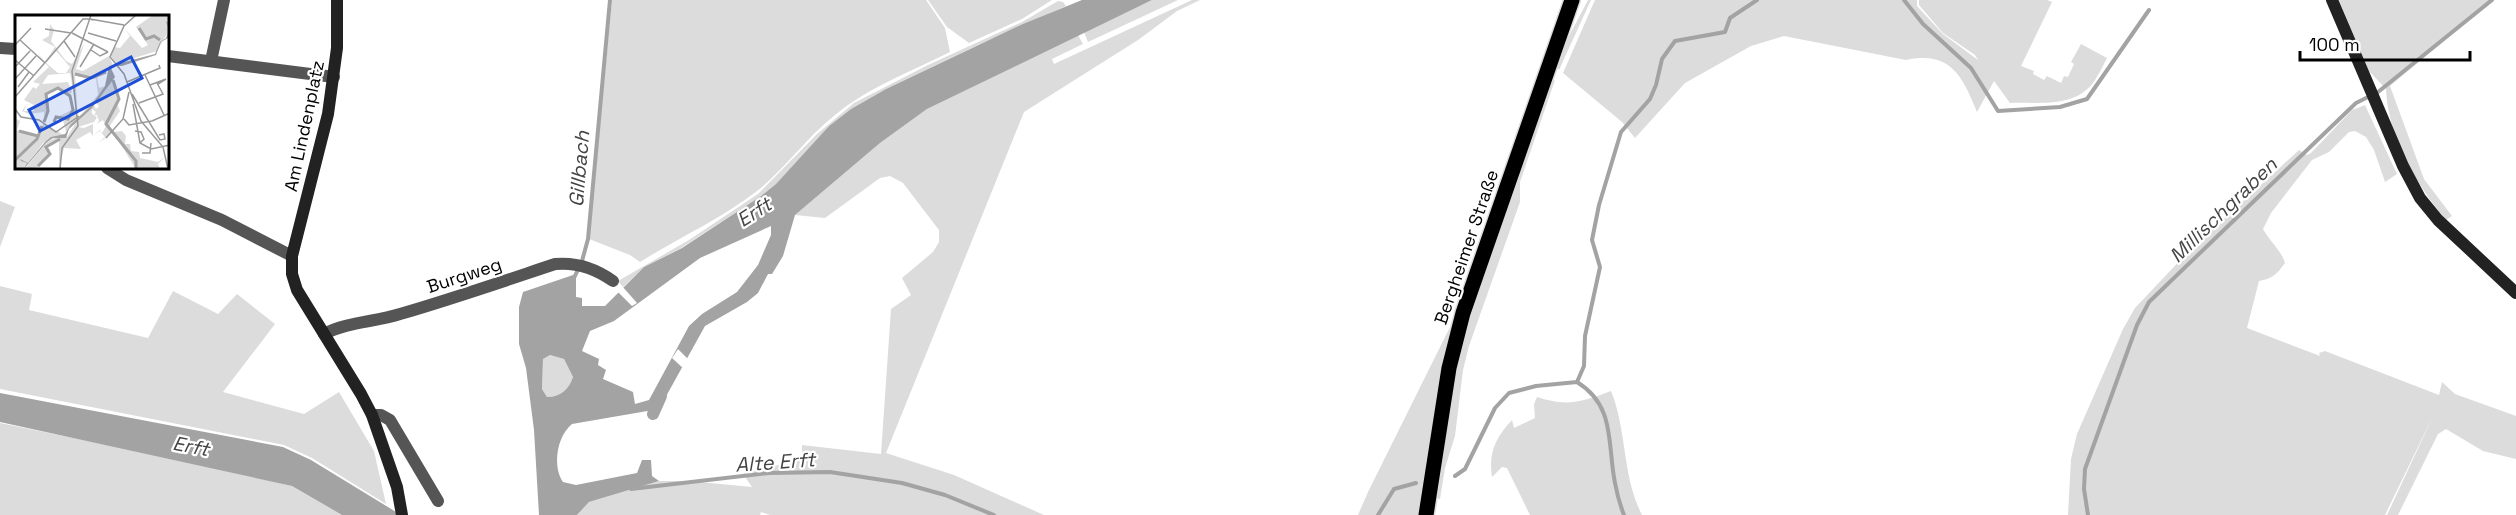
<svg xmlns="http://www.w3.org/2000/svg" width="2516" height="515" font-family="'Space Grotesk',sans-serif">
  <rect width="100%" height="100%" fill="#fff"/>
  <path fill="#dcdcdc" d="M612,0h314l19,28 5,24c-38,19 -81,35 -115,63 -29,23 -50,54 -78,76 -36,28 -79,47 -117,71l-10,-7 -41,-16z
    M928,0h124l-30,19 -53,24 -22,-16z
    M1152,0h26l-90,42 -4,-10z
    M1192,0h8l-23,11 -39,29 -114,72 -138,341 68,22 90,40h-274l-9,-3 -1,3h-183l12,-13 70,-21h30l63,6 -9,-13 59,-15v-14l79,9 10,-145 20,-14 -9,-17 31,-26 6,-10v-12l-36,-47 -13,-7 -10,2 -55,40 -30,-3 85,-72 47,-34 151,-74 5,9 -31,15 2,5z
    M1588,0h3l-32,70 -3,-4 4,-13z
    M1595,0h322v6l26,28 35,26 -3,-5 -32,-22 -24,-28v-5h128l5,2 -31,64 13,5 -1,3 11,6 3,-4 14,7 3,-7 4,1 6,-13 -3,-2 10,-18 26,14c-4,8 -9,18 -14,25 -19,25 -55,19 -83,20l-16,-22 -17,31c-15,-37 -27,-61 -71,-52l-122,-24 -33,10 -66,37 -50,55 -13,-16 -59,-49z
    M2339,0h153l-102,86 34,93 28,37 -6,4c-30,-36 -58,-83 -60,-131l-18,-19z
    M1058,1l5,1 3,4 -88,39 -92,44 -35,20 -22,17 -53,58 -15,12 -80,52 -37,19 -21,20 -5,-6 71,-41 69,-46 59,-60 37,-31 74,-38 94,-43z
    M1555,80l-35,102v20l-51,144 -6,24 -8,66 -10,32 -5,31 -4,-1 24,-156 90,-260z
    M2365,105l32,69 -12,8 -11,-32 -8,-13 -11,-6 -6,1 -20,20 -17,8 -41,53 -8,16c6,11 19,23 22,34 -8,11 -13,16 -26,18l-12,47 73,28 -1,-3 6,-2 114,44 3,-13 13,12 61,22v43l-33,-8 -37,-22 -8,5 -40,81h-11l48,-103 -50,103h-317l3,-56 6,-25 46,-105 12,-21 52,-55 112,-103 8,5 4,-2 41,-43z
    M0,201l15,6 -15,40z
    M0,286l32,8 -3,16 119,28 25,-47 45,23 19,-20 38,30 -52,68 81,22 35,-22 35,59 12,53 -74,-46 -28,-13 -284,-56z
    M1450,327l-30,188h-62l10,-23z
    M550,355l14,4 9,18c-4,12 -12,20 -26,20l-5,-8 1,-30z
    M1611,391c16,39 11,85 31,124h-112l-23,-47 -5,-1 -10,10c-4,-24 4,-40 20,-57l2,8 21,-10 -1,-14 3,-7c30,10 45,5 74,-6z
    M0,423l167,34 125,29 50,29h-342z"/>
  <path fill="#a3a3a3" fill-rule="evenodd" d="M1082,0h70l-225,109 -47,34 -85,72 -12,41 -11,18h-4l-10,19 -11,9 -42,24 -46,83 -87,15c-15,12 -20,42 -9,58l13,3 61,-12 5,-13h9l1,16 7,5 -70,21 -12,13h-38l-5,-85 -8,-62 -7,-24v-37l4,-15 53,-18v23l6,1v8h23l39,-39 38,-19 79,-52 15,-12 53,-58 22,-17 35,-20 137,-65zM771,226v9l-13,30 -21,27 -35,22 -13,12 -40,74 -14,4 -2,-12 -30,-13 3,-9 -8,-5 1,-6 -17,-8 8,-20 24,-10 86,-63zM550,355l14,4 9,18c-4,12 -12,20 -26,20l-5,-8 1,-30z
    M0,393l283,54 28,13 90,55h-59l-50,-29 -292,-64z"/>
  <path fill="#fff" d="M622,286l15,17 -5,3 -15,-15z
    M678,349l11,11 -5,9 -12,-11z"/>
  <g fill="none" stroke-linecap="round" stroke-linejoin="round">
    <path stroke="#a3a3a3" stroke-width="4" d="M1904,0l19,24 48,44 27,43 62,-4 27,-8 62,-89
      M574,278l8,-17 6,-22 22,-239
      M1577,382l7,-16 1,-30 15,-69 -8,-27 7,-35 22,-73 29,-33 6,-14 6,-26 13,-18 50,-9 5,-14 27,-18
      M1577,382c39,24 30,62 38,101 2,11 5,22 9,32
      M1455,476l10,-7 30,-61 14,-15 27,-7 41,-4
      M631,489l138,-16 61,-1 72,11 43,12 49,20
      M1378,515l16,-26 22,-6
      M2088,515l-4,-26 1,-20 52,-144 12,-23 207,-199 22,-11 114,-92"/>
    <path stroke="#a3a3a3" stroke-width="12" d="M653,414l8,-18"/>
    <g stroke="#dbdbdb" stroke-width="18">
      <path id="primary" d="M1426,515l23,-147 14,-55 109,-313"/>
    </g>
    <path stroke="#555" stroke-width="12" d="M0,48l16,1
      M168,56l166,21
      M211,61l13,-61
      M107,168l19,12 96,40 70,36
      M324,334c23,-12 51,-12 76,-20 52,-15 104,-33 155,-50 21,-2 40,4 58,17
      M372,415h9l9,5 48,81"/>
    <path stroke="#222" stroke-width="12" d="M337,0v48l-9,66 -36,142v18l5,16 64,104 11,21 25,72 5,28
      M2332,0l71,166 17,32 18,22 78,73"/>
    <use href="#primary" stroke="#000" stroke-width="15"/>
  </g>
  <g text-anchor="middle" dominant-baseline="central" stroke-width="4.5" stroke-linejoin="round" paint-order="stroke">
    <g font-size="18" fill="#000" stroke="#fff">
      <text transform="translate(304 126) rotate(-78)">Am Lindenplatz</text>
      <text transform="translate(1466 247) rotate(-71)">Bergheimer Straße</text>
      <text transform="translate(464 275) rotate(-18)">Burgweg</text>
    </g>
    <g font-size="20" font-style="italic" fill="#444" stroke="#fff">
      <text transform="translate(579 169) rotate(-85)">Gillbach</text>
      <text transform="translate(2223 210) rotate(-44)">Millischgraben</text>
      <text transform="translate(754 212) rotate(-33)">Erft</text>
      <text transform="translate(191 446) rotate(11)">Erft</text>
      <text transform="translate(775 462) rotate(-4)">Alte Erft</text>
    </g>
  </g>
  <g transform="translate(15 15)">
    <rect width="154" height="154" fill="#fff"/>
    <path d="M138,0h16v15l-12,21 -42,13 -4,-8 3,-9 6,1 10,-12 -6,-8 18,20 6,-3 -12,-18zM35,9l4,6 -3,11 15,20 6,3 12,-20 -8,25 7,2 26,-15 4,9 -16,13 2,10 6,-2 -2,5 -9,12 -15,14 19,-22 -2,-16 -21,-4 3,43 -12,14 -3,-12 -8,-2 21,-10 -6,-35 -22,2 -6,9 26,-2 4,10 -4,4 -11,-8 -9,4 1,18 -5,13 23,14 10,-16 17,-16 2,4 3,-3 -3,-3 15,-23 8,17 -2,7 3,7 -11,16 4,5 -9,7 -6,4 7,-6 -5,-6 -7,5 -3,-4 -14,8 5,9 -17,-1 -5,21v-29l-13,7 5,7 -12,13 -14,2 21,-26 14,-8 -17,8 -19,26h-9l1,-50 4,2 -3,9 21,5 7,-15 -1,-8 -15,2 -7,-3 4,-6 -2,6h10v-6l-10,-5 9,-13 3,2 4,-5 -7,-2 16,-15 -8,-8 -3,-5 7,8 10,-15 -13,-7 7,-4zM41,36l14,16 -4,6h-8l-12,-10zM77,94l4,3 -2,3h3l2,6 -2,3 6,-4 3,6 -4,7 -2,-3 -7,6v-12l-9,4 -6,-1 16,-5 3,-5 -5,-3zM107,116l4,5 -1,8h5l1,7 8,1 1,6 18,4 7,-5 -7,7 2,5h-24l-23,-37z" fill="#dcdcdc" fill-rule="evenodd"/>
    <path d="M154,6l-2,1 3,4 -1,7 -1,5 -7,4 -5,13 -34,11h-12l5,11 -23,31 -23,21 -3,9h-13l-7,5 -22,26 3,-6 -6,-2 -1,-2 8,4 17,-21 6,-5 14,-3 6,-10 21,-19 13,-19 4,-20 46,-12 5,-12 6,-4 3,-9 -3,-7z" fill="#a3a3a3"/>
    <path fill="none" stroke="#a3a3a3" stroke-width="3" d="M124,13l7,11 8,-3 6,4M60,59l16,4 15,-6M98,65l6,19 -13,25 30,37v8M29,107l4,-11 -2,-17 12,-6 12,8 3,14 -5,9 -12,-2 -2,5M4,116l19,5M0,145l22,-21 5,-13M23,151l12,-12 -4,-7 14,-8"/>
    <path fill="none" stroke="#999" stroke-width="1.5" d="M121,0l-12,11 -14,31 14,17 17,47 22,26 5,22M78,5l-3,-1 34,6M30,14l26,4M57,18l36,19M73,18l28,8M5,25l25,23M49,26l11,16M0,30l16,-17M76,35l9,6 8,-4M0,45l19,16M0,52l15,-16M65,52l14,-23M130,60l19,40M0,64l21,-23M112,67l33,-14 -1,-3M135,70l16,-6 -8,5M3,72l11,-15M117,79l28,46 5,-1 -1,-5 -5,1M0,82l68,-78h7M124,88l24,-9 -6,-11M118,89l7,39 11,6 19,-4M0,94l6,8 18,3 17,12 23,-16M109,104l5,6 23,-4M137,106l18,-8M120,116l6,1 3,7 -4,4M91,123l17,-19 6,-27M127,138h8l1,-10M45,154l2,-21 16,-22 -6,-55 19,-56"/>
    <path fill="#1d4ed8" fill-opacity="0.15" stroke="#1d4ed8" stroke-width="3" d="M116,42l11,21 -102,53 -11,-21z"/>
    <rect width="154" height="154" fill="none" stroke="#000" stroke-width="3"/>
  </g>
  <path d="M2300 51v9h170v-9" fill="none" stroke="#000000" stroke-width="3"/>
  <text x="2309" y="51" font-size="18" fill="#000000" stroke="#ffffff" stroke-width="4.5" paint-order="stroke">100 m</text>
</svg>
